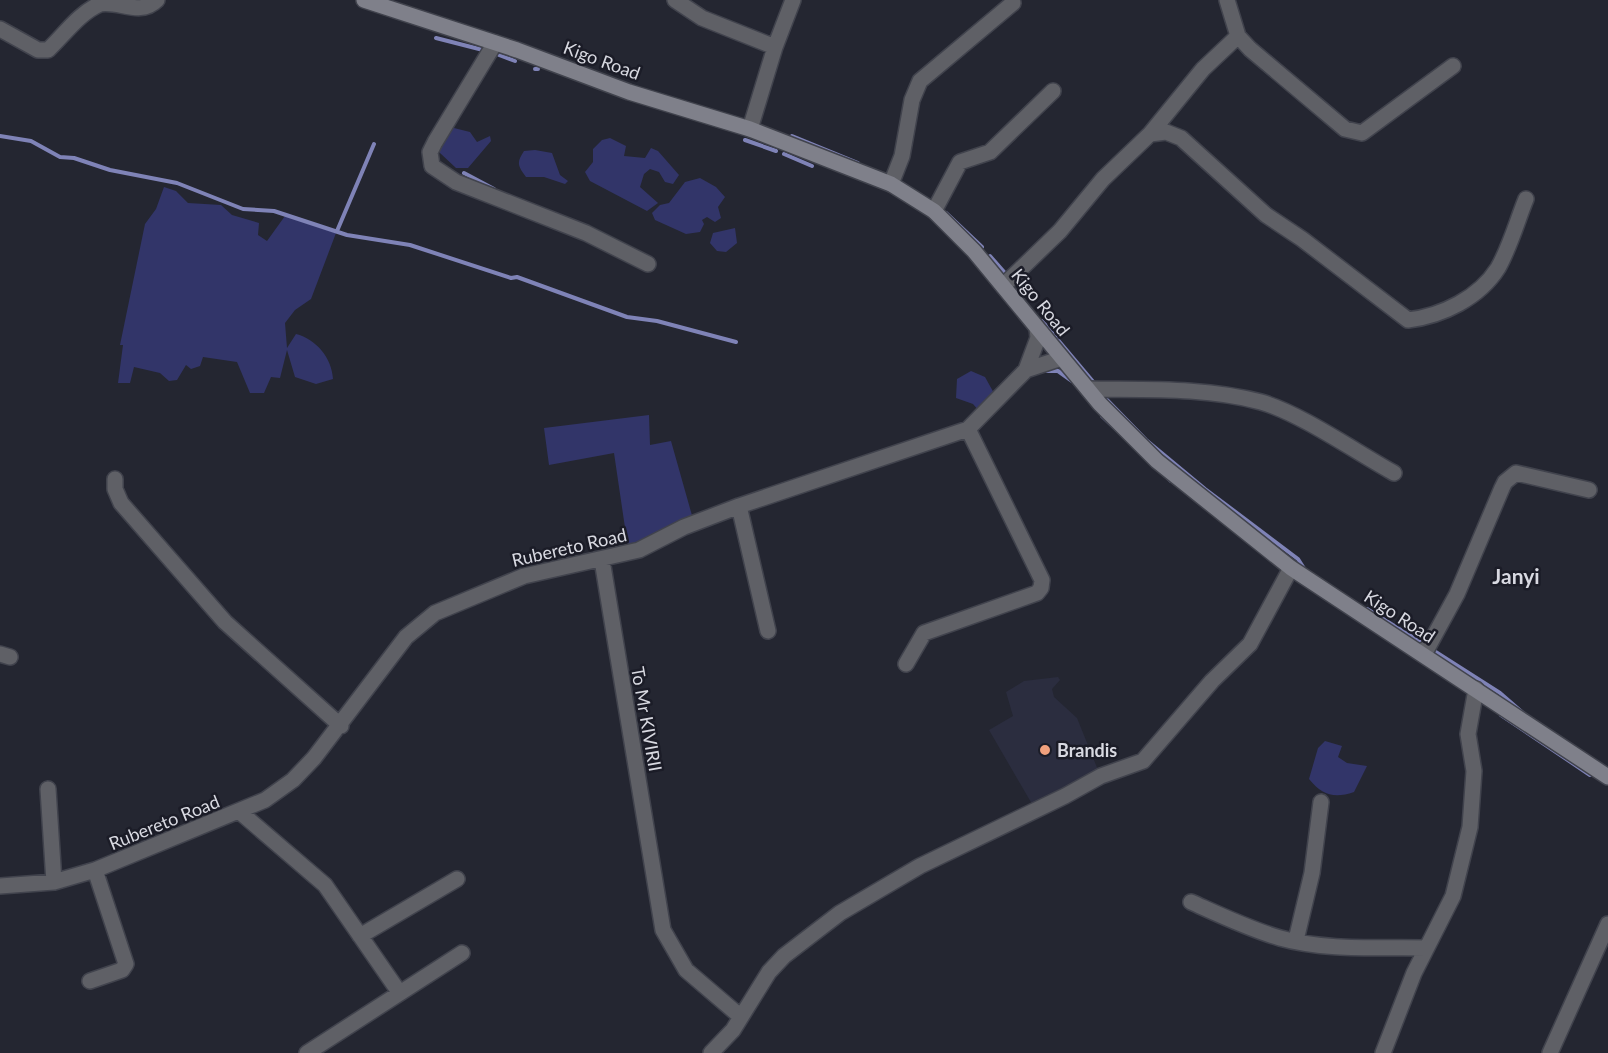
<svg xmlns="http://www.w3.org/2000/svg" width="1608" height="1053" font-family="Lato,sans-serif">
  <rect width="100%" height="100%" fill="#242631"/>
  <path fill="#2b2d3f" d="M1058,677l2,3 -8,9 2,8 23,21 21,52 -66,34 -43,-74 24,-14 -7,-24 18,-11z"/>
  <path fill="#323569" d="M454,128l16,4 7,10 13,-6 1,5 -23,27h-12l-16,-15 -1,-7 10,-17z
    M610,138l16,8 -2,10 21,2 6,-10 7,3 21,24 -6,9 -8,-2 -6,-10 -9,-3 -6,5 -4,13 18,16 -11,8 -57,-30 -5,-9 8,-10v-13l9,-9z
    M535,150l17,3 8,22 8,6 -3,3 -21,-7h-18c-8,-11 -10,-14 -2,-26z
    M700,178l16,9 9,10 -7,10 3,11 -6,4 -8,-5 -5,3 2,4 -4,8 -14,2 -31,-14 -3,-7 8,-8 9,-2 16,-21z
    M164,187l12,4 12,12 33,2 11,10 27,8 -1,12 9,6 18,-25 51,17 -25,66 -16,11 -10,13 2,25 9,-14c20,5 36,24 37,45l-17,5 -21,-7 -8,-27 -7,28 -9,-1 -7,16h-14l-13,-31 -34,-5 -3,9 -9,3 -5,-4 -9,15 -8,1 -9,-8 -26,-6 -4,16h-12l5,-38h-3l25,-121 11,-15z
    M735,228l2,15 -11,9 -9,-1 -7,-8 3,-10z
    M971,371l14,6 10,18 -16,16 -6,-7 -17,-6 1,-19z
    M649,415l1,30 21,-4 22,78 -65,29 -14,-95 -65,12 -5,-37z
    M1325,741l17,5 -4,11 9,6 20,3 -13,26c-20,7 -32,3 -45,-13l9,-31z"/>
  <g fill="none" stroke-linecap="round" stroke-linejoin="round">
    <path stroke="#7f83b7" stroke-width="4" d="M436,38l47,12
      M499,55l16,6
      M535,69h3
      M0,136l31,5 29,16 14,1 36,12 67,13 66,26 31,2 73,24 63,10 101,33 6,-1 110,40 30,4 79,21
      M792,136l66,27
      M745,140l31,11
      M784,154l28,12
      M464,173l30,16
      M946,213l36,34
      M337,231l37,-87
      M990,256l15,17
      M1042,321l53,63
      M1047,371h11l14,10
      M1107,400l39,40 59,49 93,70 7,11
      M1102,416l69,65
      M1367,609l58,36
      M1431,649l69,44 23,20
      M1501,715l89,60"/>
    <g stroke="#41434d" stroke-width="18">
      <path id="street" d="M675,0l27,18 73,29
        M1227,0l11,36 12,13 95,80 17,4 91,-67
        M0,29l38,21h10c16,-15 31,-37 52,-46 19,-4 40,13 57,-4
        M495,43l-60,99 -5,10 2,14 24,16 130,51 62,31
        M750,129l25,-82 18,-47
        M1150,134l16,-2 15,6 85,77 36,24 106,81c34,-4 71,-22 90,-52 12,-21 19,-47 28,-69
        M891,184l11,-28 10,-56 8,-19 93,-78
        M934,211l26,-49 30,-10 63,-61
        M1003,286l57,-55 43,-52 47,-45 53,-65 35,-33
        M1026,370l12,-32 -1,-10
        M1088,389c56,1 117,-2 173,13 39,11 95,50 133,71
        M115,479v10l6,14 104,119 116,104
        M739,506l29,125
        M602,560l61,370 23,40 55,47
        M1419,652l8,-3 30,-55 45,-106 3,-6 11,-9 73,17
        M0,654l10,3
        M906,664l18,-31 113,-40 4,-5 1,-8 -74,-151
        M48,789l6,93
        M240,812l85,73 74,107
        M0,886l54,-4 41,-12 170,-70 28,-20 21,-22 92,-121 29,-24 89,-37 115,-26 45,-23 55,-21 229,-77 58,-59 36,-12
        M1191,902c29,13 58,27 89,36 46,13 99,9 146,10
        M360,936l97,-57
        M1296,940l16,-67 9,-71
        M90,981l32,-11 4,-6 -31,-94
        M307,1053l155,-100
        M711,1053l22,-23 36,-58 15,-16 56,-43 80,-47 145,-70 36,-20 42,-15 69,-80 38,-37 41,-76
        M1383,1053l31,-80 39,-77 17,-69 4,-56 -6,-37 8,-45
        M1550,1053l58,-129"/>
    </g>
    <g stroke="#41434d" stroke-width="18">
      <path id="secondary" d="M364,0l153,50 112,42 121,37 141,55 43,27 40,40 126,153 57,57 134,107 317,209"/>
    </g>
    <use href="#street" stroke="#5f6066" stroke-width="15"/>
    <use href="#secondary" stroke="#7f808a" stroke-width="15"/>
  </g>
  <circle fill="#f1a17d" stroke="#1b1c27" stroke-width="2" cx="1045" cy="750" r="6"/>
  <g text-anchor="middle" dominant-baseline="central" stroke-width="5" stroke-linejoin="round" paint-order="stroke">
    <g font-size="18" fill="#d8d9e1" stroke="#1b1c27">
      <text transform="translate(602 60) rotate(20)">Kigo Road</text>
      <text transform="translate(1041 302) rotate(51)">Kigo Road</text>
      <text transform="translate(569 547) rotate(-13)">Rubereto Road</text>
      <text transform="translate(1400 616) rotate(33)">Kigo Road</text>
      <text transform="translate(647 719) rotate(80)">To Mr KIVIRII</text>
      <text transform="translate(164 822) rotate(-22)">Rubereto Road</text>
    </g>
    <g font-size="18" font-weight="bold" fill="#d8d9e1" stroke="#1b1c27" text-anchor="start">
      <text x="1057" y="750">Brandis</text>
    </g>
    <g font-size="21" font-weight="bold" fill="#d8d9e1" stroke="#1b1c27">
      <text x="1516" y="575">Janyi</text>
    </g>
  </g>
</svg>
